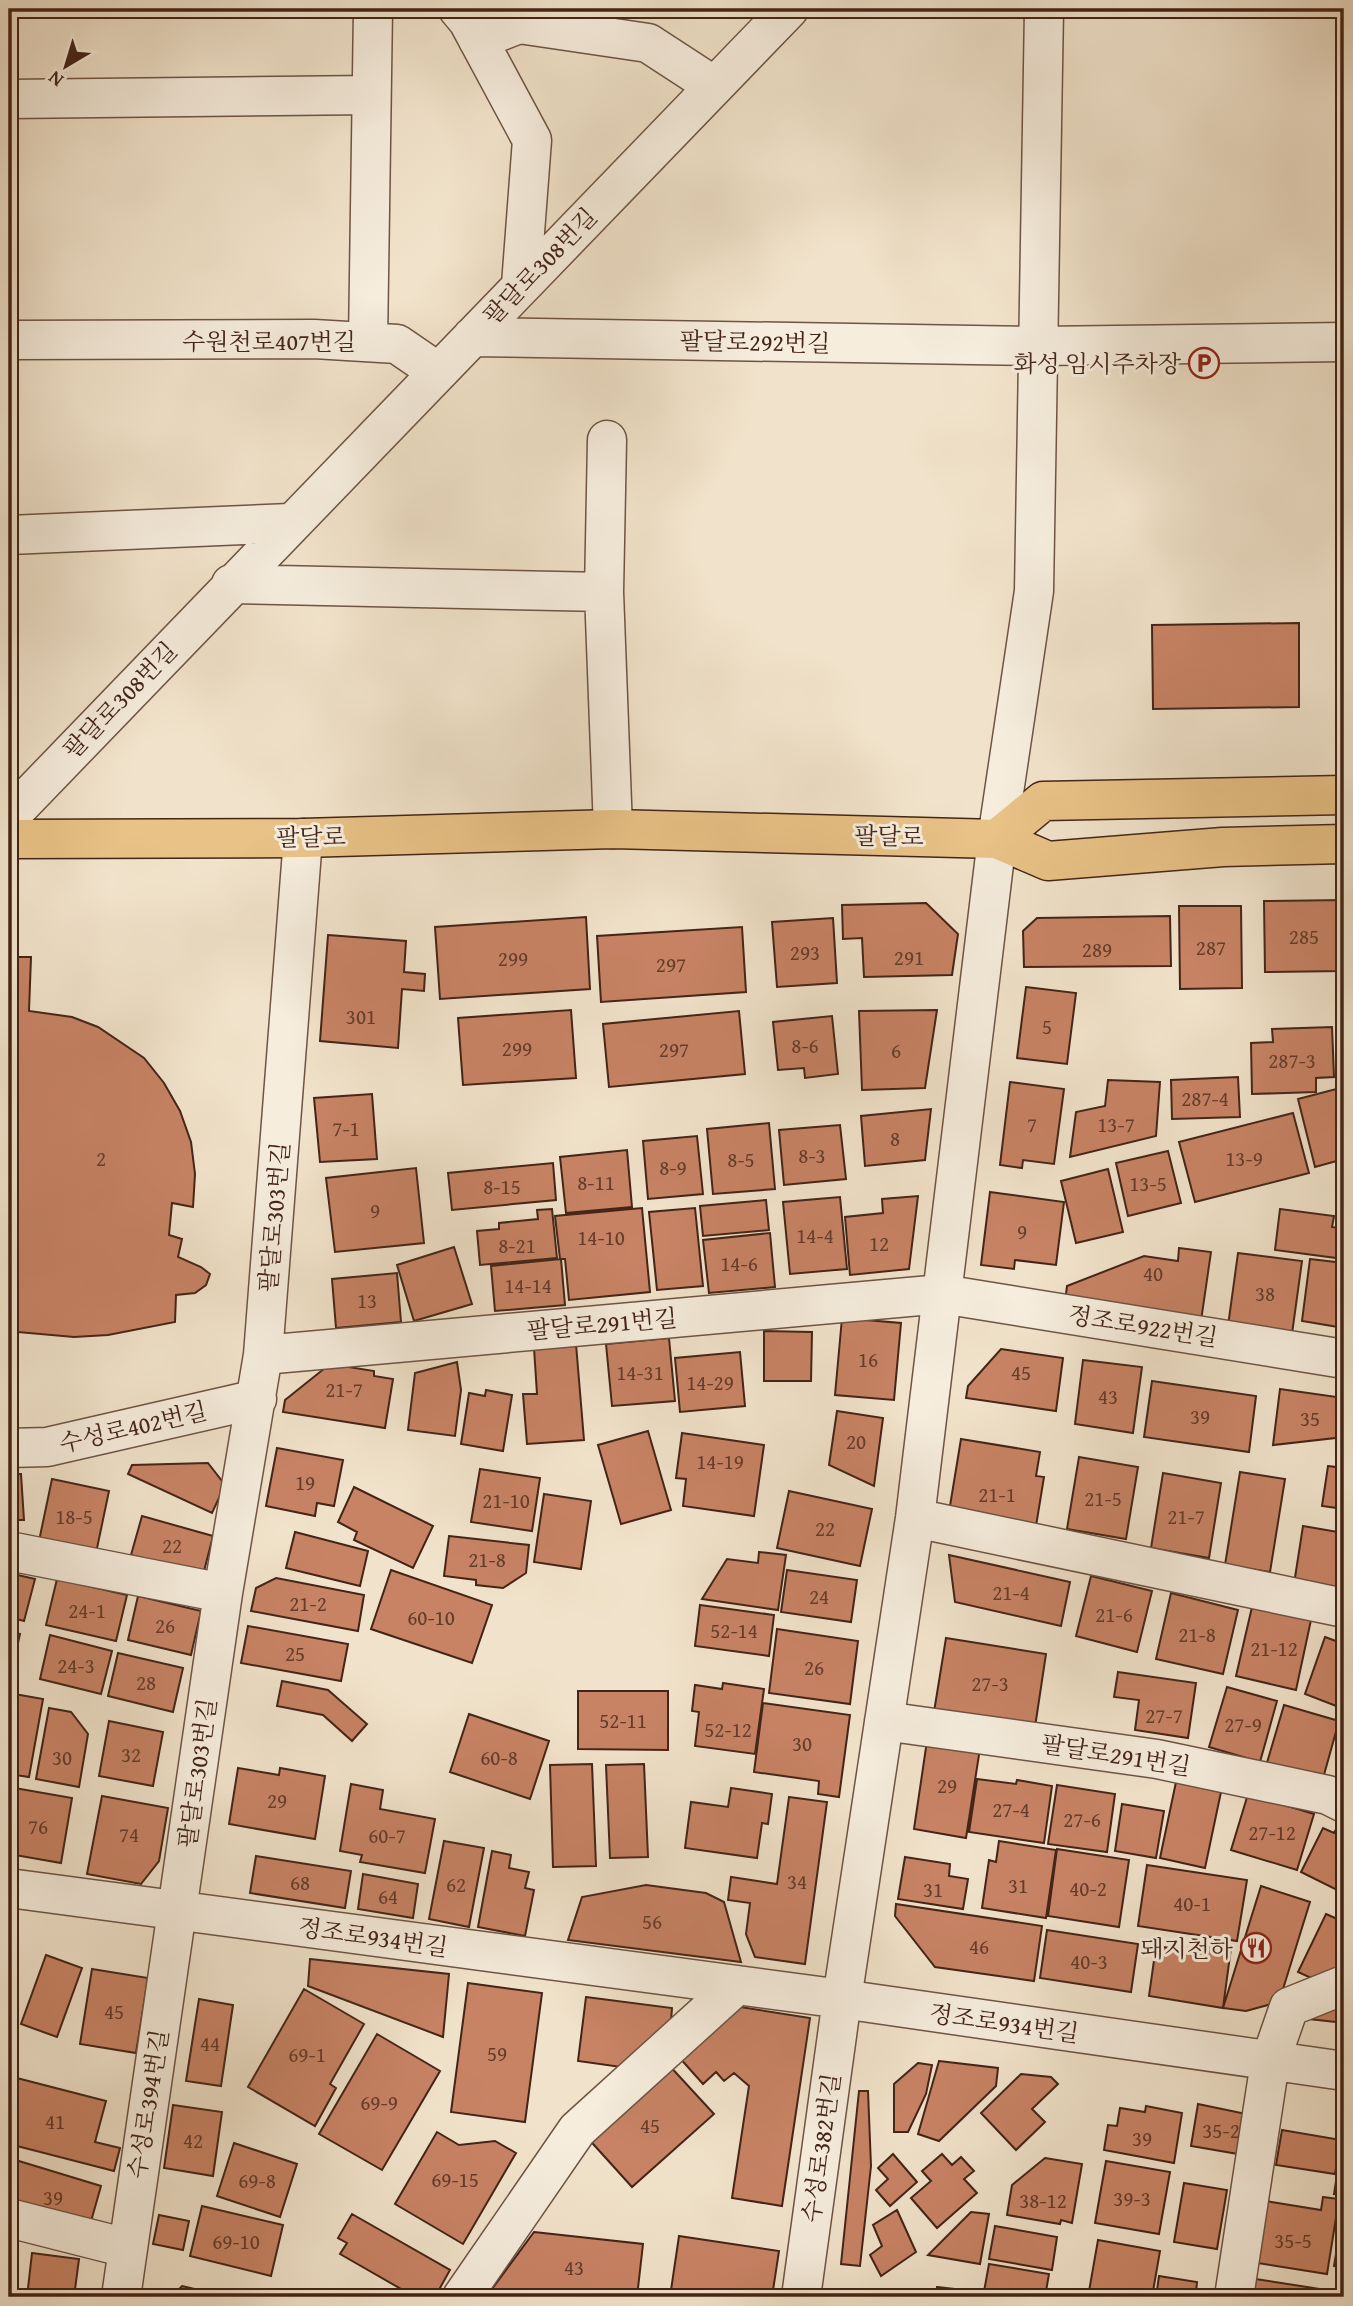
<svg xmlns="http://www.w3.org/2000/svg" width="1353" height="2306" font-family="'Gentium Book Plus','Noto Serif KR',serif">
  <rect width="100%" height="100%" fill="#f1e3cb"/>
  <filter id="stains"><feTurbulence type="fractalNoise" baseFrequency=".00286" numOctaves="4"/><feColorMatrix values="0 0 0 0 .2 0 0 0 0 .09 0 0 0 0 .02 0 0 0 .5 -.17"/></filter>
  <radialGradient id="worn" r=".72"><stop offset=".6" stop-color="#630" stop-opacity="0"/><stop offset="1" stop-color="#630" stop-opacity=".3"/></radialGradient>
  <path fill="#c88365" stroke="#432417" stroke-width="2" d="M1299,623v84l-146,2 -1,-84z
    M1344,900v71l-79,1 -1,-71z
    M926,903l32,31 -6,41 -88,2 -2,-39 -19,1 -1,-34z
    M1179,906h62l1,82 -62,1z
    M1170,916l1,50 -147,1 -1,-36 14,-13z
    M586,917l4,72 -150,10 -5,-72z
    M833,918l4,65 -60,4 -5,-65z
    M742,927l4,65 -145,10 -4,-66z
    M328,935l78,6 -2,31 21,2 -1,17 -22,-2 -4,59 -78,-7z
    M9,957h22l-2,54 43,6 26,10 46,31 20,25 16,28 11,31 4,32 -2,33 -21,-4 -3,32 13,4 -4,18 23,10 9,7 -4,11 -11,8 -19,2 -1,27 -67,13 -34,2 -56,-5 -2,54h-7z
    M1026,987l50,6 -9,71 -50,-6z
    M1344,999v72l-8,-44 7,-1 -5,-25z
    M571,1010l5,68 -113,7 -5,-67z
    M937,1010l-12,78 -63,2 -3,-79z
    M739,1011l6,63 -136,13 -6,-63z
    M832,1016l6,58 -33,4 -1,-10 -26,2 -5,-48z
    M1332,1027l2,50 -18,1v14l-64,2 -1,-51 22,-1 -1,-13z
    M1238,1077l2,40 -68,2 -1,-39z
    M1108,1080l52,2 -4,54 -86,21 6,-45 29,-6z
    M1010,1082l54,7 -10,75 -31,-4 -1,8 -22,-3z
    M1344,1087v72l-29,8 -17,-68z
    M372,1094l5,65 -57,3 -6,-64z
    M931,1109l-6,51 -60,6 -4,-50z
    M1293,1113l16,60 -114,29 -16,-60z
    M769,1123l6,66 -62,5 -6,-65z
    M840,1125l6,54 -62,6 -5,-55z
    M697,1136l6,58 -55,5 -5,-58z
    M627,1150l5,57 -66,6 -6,-56z
    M1168,1151l13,52 -53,13 -12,-53z
    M553,1163l3,37 -104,10 -4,-37z
    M416,1168l8,75 -89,9 -9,-74z
    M1108,1169l15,63 -47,11 -15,-62z
    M990,1192l74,10 -8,63 -41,-5 -1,9 -33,-4z
    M918,1196l-9,73 -59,6 -5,-58 38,-4 -1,-14z
    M840,1197l7,72 -57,5 -7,-72z
    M766,1200l3,30 -66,6 -3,-30z
    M642,1208l8,84 -81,8 -4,-41h-5l-5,-43z
    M695,1208l8,78 -46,4 -8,-78z
    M552,1209l5,49 -77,7 -3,-34 22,-2v-6l39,-4 -1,-9z
    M1280,1209l54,7 -2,11 12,2v30l-69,-9z
    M770,1233l5,54 -66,6 -6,-53z
    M454,1247l18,57 -58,17 -17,-56z
    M1179,1248l32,4 -10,69 -136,-19 2,-16 77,-30 34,5z
    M1238,1253l64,8 -10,73 -64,-8z
    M561,1259l4,46 -70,6 -4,-45z
    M1310,1259l34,4v65l-42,-7z
    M397,1273l4,49 -65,6 -4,-49z
    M842,1318l59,5 -7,77 -59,-5z
    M764,1331l48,1 -1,49h-47z
    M669,1338l6,63 -63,5 -6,-62z
    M576,1344l8,96 -57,4 -4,-50h14l-3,-46z
    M1001,1349l62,9 -7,53 -90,-13 2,-12z
    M740,1352l5,54 -65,6 -5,-54z
    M1083,1360l59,7 -9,66 -58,-9z
    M457,1362l4,28 -6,46 -47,-6 7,-57z
    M330,1364l44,7v5l19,3 -8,49 -102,-16 2,-12z
    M1152,1381l104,15 -7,56 -105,-15z
    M1280,1389l64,9v39l-71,8z
    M486,1390l26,5 -9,56 -42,-7 8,-51 16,3z
    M837,1411l46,7 -9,68 -45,-21z
    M648,1431l23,79 -50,14 -23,-79z
    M682,1433l82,12 -10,71 -71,-10 3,-27 -10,-1z
    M961,1439l79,13 -4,24 8,1 -8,49 -87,-14z
    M277,1448l66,12 -9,46 -17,-3 -2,13 -49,-10z
    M1079,1457l59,10 -12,72 -59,-10z
    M208,1463l17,22 -13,28 -84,-39 4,-9z
    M1328,1466l16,2v41l-22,-3z
    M480,1469l60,9 -8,53 -61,-9z
    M1240,1472l45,7 -15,93 -45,-7z
    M1163,1473l58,10 -12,75 -58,-10z
    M9,1474h12l3,46h-15z
    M52,1479l57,12 -13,62 -57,-12z
    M354,1487l79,39 -20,42 -59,-28 3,-8 -19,-10z
    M789,1491l83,18 -12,57 -83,-18z
    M544,1494l47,7 -10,68 -47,-7z
    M142,1516l71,20 -10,39 -72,-20z
    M1303,1526l41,7v60l-50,-9z
    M295,1532l73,19 -8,35 -74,-18z
    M449,1536l80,9 -3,28 -23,15 -27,-3v-5l-32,-4z
    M759,1552l27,3 -8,55 -76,-11 25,-40 31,4z
    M949,1555l121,27 -9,44 -106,-24z
    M391,1570l101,35 -20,58 -101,-34z
    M787,1570l70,10 -6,42 -70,-10z
    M9,1573l26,6 -11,42 -15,-4z
    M1091,1576l61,15 -15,61 -61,-16z
    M276,1578l88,17 -6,36 -107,-20 5,-23z
    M57,1579l70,16 -11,46 -70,-16z
    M1171,1593l67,17 -15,64 -67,-15z
    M138,1596l63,15 -10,44 -63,-15z
    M700,1605l74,10 -5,41 -74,-10z
    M1252,1607l59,13 -15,70 -60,-14z
    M248,1626l100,18 -7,37 -100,-18z
    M777,1629l81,12 -8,63 -81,-11z
    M9,1631l11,3 -9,41 -2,-1z
    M50,1635l62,16 -11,43 -61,-15z
    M1325,1637l19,7v65l-39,-15z
    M946,1638l100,16 -11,73 -101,-15z
    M118,1653l65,15 -10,44 -65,-16z
    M1118,1672l78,11 -8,55 -53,-8 4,-30 -25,-3z
    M282,1681l46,9 39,34 -15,17 -29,-26 -46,-9z
    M723,1683l41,6 -9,65 -60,-8 4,-34 -7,-1 3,-26 27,4z
    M1227,1687l50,14 -17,61 -51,-15z
    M578,1691h90v59l-90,-1z
    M9,1693l34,6 -14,78 -20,-3z
    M763,1703l87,12 -11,82 -21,-3 1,-13 -65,-9z
    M1284,1705l55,16 -17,61 -56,-16z
    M49,1708l22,4 17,22 -9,53 -43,-8z
    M469,1714l80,27 -19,58 -80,-27z
    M109,1721l54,11 -10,54 -54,-10z
    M928,1734l53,8 -15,96 -52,-9z
    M592,1764l4,102 -43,1 -3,-102z
    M644,1764l4,93 -38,1 -4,-93z
    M238,1768l41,7 1,-7 45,8 -10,63 -86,-15z
    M977,1779l39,5 1,-4 35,6 -8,57 -75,-11z
    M1176,1782l45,10 -16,76 -45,-10z
    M351,1784l32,6 -3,19 55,10 -10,54 -65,-11 2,-7 -22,-4z
    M1057,1785l58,9 -8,58 -59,-8z
    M9,1787l63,11 -11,65 -52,-9z
    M731,1788l41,6 -4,30 -6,-1 -5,35 -72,-10 6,-46 37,5z
    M1248,1794l66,20 -17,56 -66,-20z
    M102,1796l66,12 -9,53 -18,23 -54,-10z
    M789,1797l38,5 -22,162 -50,-7 -9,-23 4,-31 -22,-3 3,-23 46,7z
    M1122,1804l42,7 -8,47 -41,-7z
    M1339,1824l5,2v54l-5,11 -38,-19 22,-44 11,5z
    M444,1841l40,7 -15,79 -40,-8z
    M999,1841l57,9 -10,68 -64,-10 7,-48 7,2z
    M1057,1849l72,11 -10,67 -71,-11z
    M492,1851l19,4 -2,13 20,4 -4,16 9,2 -9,46 -47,-9z
    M256,1856l95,15 -6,37 -95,-15z
    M905,1857l45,7 -1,12 19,3 -5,30 -65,-10z
    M1147,1865l100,15 -10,61 -99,-15z
    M363,1874l55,10 -5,34 -55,-9z
    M646,1885l60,8 18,9 17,60 -173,-22 14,-43z
    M1261,1886l49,16 -31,100 -33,9 -23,-3z
    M896,1904l146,22 -8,55 -99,-14 -40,-51z
    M1326,1914l18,8v55l-22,6 -24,-11z
    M1047,1930l91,14 -7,48 -91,-14z
    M1203,1944l28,4 -8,60 -74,-12 7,-50 45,7z
    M46,1955l36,13 -25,69 -36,-13z
    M310,1959l139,15 -6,63 -135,-51z
    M92,1969l56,9 -12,75 -56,-9z
    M468,1983l74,10 -17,129 -74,-10z
    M304,1989l60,35 -34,60 6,4 -21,38 -67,-39z
    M1344,1993v30l-44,-5z
    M586,1997l86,11 -1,13 -50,46 -43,-6z
    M199,1999l34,6 -12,81 -35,-5z
    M734,2006l76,12 -28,188 -50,-8 17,-112 -15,-13 -10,8 -8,-9 -13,12 -25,-28z
    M377,2034l63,37 -58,99 -63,-36z
    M939,2061l59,7 -2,18 -57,55 -21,-7z
    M667,2063l47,51 -82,73 -47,-52z
    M918,2063l14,2 -6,29 -18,38h-14v-48z
    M1021,2074l30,3 7,7 -26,25 13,13 -29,28 -35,-37z
    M9,2076l97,25 -11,41 25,6 -6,23 -105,-27z
    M859,2091h9l3,75 -11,100 -19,-2z
    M1198,2104l53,11 -7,40 -53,-9z
    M173,2105l49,7 -9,64 -49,-8z
    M1146,2106l36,7 -8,50 -70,-13 4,-25 9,1 3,-18 25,4z
    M1282,2130l59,10 -6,34 -59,-9z
    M1344,2131v64l-10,-1z
    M437,2132l22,13 36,-4 21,12 -53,91 -68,-40z
    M234,2143l63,21 -17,53 -63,-21z
    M893,2154l24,28 -27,24 -14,-16 12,-11 -10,-11z
    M942,2154l10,11 9,-8 13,14 -10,8 13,14 -40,35 -26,-30 20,-17 -9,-10z
    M9,2158l92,28 -13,46 -79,-24z
    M1045,2158l37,6 -10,59 -11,-3 -1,4 -53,-9 5,-30z
    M1106,2161l64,11 -11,62 -64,-11z
    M1184,2183l43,7 -10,59 -43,-7z
    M1323,2197l16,2 -12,75 -76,-12 15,-61 55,9z
    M202,2206l81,19 -12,51 -81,-20z
    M1344,2206v62l-10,-2z
    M897,2210l19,42 -35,24 -11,-21 12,-9 -9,-21z
    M971,2212l18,2 -9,50 -52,-9z
    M352,2214l98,56 -15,27h-20l-75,-43 7,-11 -9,-5z
    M159,2215l30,6 -6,29 -30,-6z
    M995,2226l62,11 -5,33 -63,-11z
    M534,2232l109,12 -6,53h-76l-69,-8z
    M679,2236l100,15 -7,46h-102z
    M1098,2240l62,11 -8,46h-64z
    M9,2248l9,3 -9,26z
    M32,2253l47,6 -5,38h-47z
    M989,2264l60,10 -4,23h-62z
    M1159,2276l38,6 -1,10 29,5h-69z
    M1249,2278l71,11 -2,8h-72z
    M182,2286l29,7 5,4h-44z
    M937,2287l45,5 -1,5h-45z"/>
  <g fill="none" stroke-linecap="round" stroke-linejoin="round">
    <g stroke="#6e5444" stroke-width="41">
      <path id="minor" d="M458,9l10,12 64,119 -11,145
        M478,40l41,-16 129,19 66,43
        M9,99l362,-4
        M472,337l567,9 305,-4
        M9,340l305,-1 83,5 41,28
        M368,342l5,-333
        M607,440l-3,152 9,237
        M9,535l281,-12
        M231,584l373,8
        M9,817l780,-808
        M263,1355l679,-61 402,65
        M9,1448l38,-1 210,-48
        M915,1518l429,90
        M9,1551l214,42
        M884,1721l273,38 171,36 16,8
        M9,1888l833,111 502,72
        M9,2218l118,30
        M121,2297l102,-704 40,-238 40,-517
        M462,2297l115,-167 160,-145
        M801,2297l41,-298 73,-481 82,-679 37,-248 10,-582
        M1234,2297l36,-235 19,-55 55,-22"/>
    </g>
    <g stroke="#432417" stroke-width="41">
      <path id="major" d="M9,839l294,-1 310,-9 384,10 51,22 175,-14 121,-3
        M997,839l46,-38 301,-6"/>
    </g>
    <use href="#minor" stroke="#f6eddd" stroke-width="38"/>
    <use href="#major" stroke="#e8c286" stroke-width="38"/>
  </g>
  <defs>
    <g id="parking-ring" transform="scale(1.575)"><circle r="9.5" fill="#f6eddd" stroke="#8f2418" stroke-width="1.5"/><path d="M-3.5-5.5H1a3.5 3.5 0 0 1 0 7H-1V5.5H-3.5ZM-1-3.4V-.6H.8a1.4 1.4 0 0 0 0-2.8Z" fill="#8f2418"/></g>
    <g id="restaurant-ring" transform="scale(1.575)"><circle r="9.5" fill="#f6eddd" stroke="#8f2418" stroke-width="1.5"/><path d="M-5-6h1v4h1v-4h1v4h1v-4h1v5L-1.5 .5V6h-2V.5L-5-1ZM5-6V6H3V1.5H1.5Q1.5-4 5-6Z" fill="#8f2418"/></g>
  </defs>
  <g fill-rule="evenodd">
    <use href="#parking-ring" x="1204" y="363"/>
    <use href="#restaurant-ring" x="1256" y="1948"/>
  </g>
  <g text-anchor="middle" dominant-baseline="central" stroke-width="6" stroke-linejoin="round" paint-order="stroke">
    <g font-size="21" fill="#643c2a">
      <text x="1304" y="936">285</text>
      <text x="1211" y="947">287</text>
      <text x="1097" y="949">289</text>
      <text x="805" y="952">293</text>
      <text x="909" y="957">291</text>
      <text x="513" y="958">299</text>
      <text x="671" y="964">297</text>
      <text x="361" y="1016">301</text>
      <text x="1047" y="1026">5</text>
      <text x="805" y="1045">8-6</text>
      <text x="517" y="1048">299</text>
      <text x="674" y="1049">297</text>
      <text x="896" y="1050">6</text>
      <text x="1292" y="1060">287-3</text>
      <text x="1205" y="1098">287-4</text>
      <text x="1032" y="1124">7</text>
      <text x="1116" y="1124">13-7</text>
      <text x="346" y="1128">7-1</text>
      <text x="895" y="1138">8</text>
      <text x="812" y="1155">8-3</text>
      <text x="101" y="1158">2</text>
      <text x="1244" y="1158">13-9</text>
      <text x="741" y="1159">8-5</text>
      <text x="673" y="1167">8-9</text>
      <text x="596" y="1182">8-11</text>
      <text x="1148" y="1183">13-5</text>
      <text x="502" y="1186">8-15</text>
      <text x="375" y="1210">9</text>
      <text x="1022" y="1231">9</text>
      <text x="815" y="1235">14-4</text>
      <text x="601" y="1237">14-10</text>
      <text x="879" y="1243">12</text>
      <text x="517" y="1245">8-21</text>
      <text x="739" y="1263">14-6</text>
      <text x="1153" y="1273">40</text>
      <text x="528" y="1285">14-14</text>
      <text x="1265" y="1293">38</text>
      <text x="367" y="1300">13</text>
      <text x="868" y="1359">16</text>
      <text x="640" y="1372">14-31</text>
      <text x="1021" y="1372">45</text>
      <text x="710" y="1382">14-29</text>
      <text x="344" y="1389">21-7</text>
      <text x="1108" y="1396">43</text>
      <text x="1200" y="1416">39</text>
      <text x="1310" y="1418">35</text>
      <text x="856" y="1441">20</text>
      <text x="720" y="1461">14-19</text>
      <text x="305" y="1482">19</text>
      <text x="997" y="1494">21-1</text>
      <text x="1103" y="1498">21-5</text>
      <text x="506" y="1500">21-10</text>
      <text x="74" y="1516">18-5</text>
      <text x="1186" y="1516">21-7</text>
      <text x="825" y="1528">22</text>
      <text x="172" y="1545">22</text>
      <text x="487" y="1559">21-8</text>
      <text x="1011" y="1592">21-4</text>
      <text x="819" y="1596">24</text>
      <text x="308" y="1603">21-2</text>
      <text x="87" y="1610">24-1</text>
      <text x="1114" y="1614">21-6</text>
      <text x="431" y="1617">60-10</text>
      <text x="165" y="1625">26</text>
      <text x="734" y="1630">52-14</text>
      <text x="1197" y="1634">21-8</text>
      <text x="1274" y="1648">21-12</text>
      <text x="295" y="1653">25</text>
      <text x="76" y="1665">24-3</text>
      <text x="814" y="1667">26</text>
      <text x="146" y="1682">28</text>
      <text x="990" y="1683">27-3</text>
      <text x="1164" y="1715">27-7</text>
      <text x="623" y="1720">52-11</text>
      <text x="1243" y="1724">27-9</text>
      <text x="728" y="1729">52-12</text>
      <text x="802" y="1743">30</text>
      <text x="131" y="1754">32</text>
      <text x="62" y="1757">30</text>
      <text x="499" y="1757">60-8</text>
      <text x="947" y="1785">29</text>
      <text x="277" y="1800">29</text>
      <text x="1011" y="1809">27-4</text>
      <text x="1082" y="1819">27-6</text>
      <text x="38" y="1826">76</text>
      <text x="1272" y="1832">27-12</text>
      <text x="129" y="1834">74</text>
      <text x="387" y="1835">60-7</text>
      <text x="797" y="1881">34</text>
      <text x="300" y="1882">68</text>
      <text x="456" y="1884">62</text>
      <text x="1018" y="1885">31</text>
      <text x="1088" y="1888">40-2</text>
      <text x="933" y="1889">31</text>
      <text x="388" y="1896">64</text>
      <text x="1192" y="1903">40-1</text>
      <text x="652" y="1921">56</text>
      <text x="979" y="1946">46</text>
      <text x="1089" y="1961">40-3</text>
      <text x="114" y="2011">45</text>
      <text x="210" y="2043">44</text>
      <text x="497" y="2053">59</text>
      <text x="307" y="2054">69-1</text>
      <text x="379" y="2102">69-9</text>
      <text x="55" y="2121">41</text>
      <text x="650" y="2125">45</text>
      <text x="1221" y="2130">35-2</text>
      <text x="1142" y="2138">39</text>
      <text x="193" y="2140">42</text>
      <text x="455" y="2179">69-15</text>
      <text x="257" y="2180">69-8</text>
      <text x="53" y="2197">39</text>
      <text x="1132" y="2198">39-3</text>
      <text x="1043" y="2200">38-12</text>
      <text x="1293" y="2240">35-5</text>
      <text x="236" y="2241">69-10</text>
      <text x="574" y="2267">43</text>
    </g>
    <g font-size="24" fill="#432417" stroke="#f6eddd">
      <text transform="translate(540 266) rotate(-46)">팔달로308번길</text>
      <text x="269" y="341">수원천로407번길</text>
      <text transform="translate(755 342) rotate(1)">팔달로292번길</text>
      <text transform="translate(120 700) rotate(-46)">팔달로308번길</text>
      <text transform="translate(889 836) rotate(1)">팔달로</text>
      <text transform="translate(311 837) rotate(-1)">팔달로</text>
      <text transform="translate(274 1217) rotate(-85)">팔달로303번길</text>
      <text transform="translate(602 1324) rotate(-5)">팔달로291번길</text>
      <text transform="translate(1143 1326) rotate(9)">정조로922번길</text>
      <text transform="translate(133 1427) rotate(-13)">수성로402번길</text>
      <text transform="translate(1116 1755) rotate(9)">팔달로291번길</text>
      <text transform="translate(197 1773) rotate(-82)">팔달로303번길</text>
      <text transform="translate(373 1937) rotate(8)">정조로934번길</text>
      <text transform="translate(1004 2023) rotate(8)">정조로934번길</text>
      <text transform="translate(148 2104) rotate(-81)">수성로394번길</text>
      <text transform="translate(821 2148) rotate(-82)">수성로382번길</text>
    </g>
    <g font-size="24" fill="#432417" stroke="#f6eddd" text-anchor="end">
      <text x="1181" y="363">화성 임시주차장</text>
      <text x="1233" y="1948">돼지천하</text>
    </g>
  </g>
  <rect width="1353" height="2306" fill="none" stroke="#f1e3cb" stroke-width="35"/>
  <rect x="10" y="10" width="1332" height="2285" fill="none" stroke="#432417" stroke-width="3.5"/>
  <rect x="18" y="18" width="1318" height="2271" fill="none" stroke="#432417" stroke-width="2"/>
  <g transform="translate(66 66) rotate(218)" stroke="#f6eddd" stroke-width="5" paint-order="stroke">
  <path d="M0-5L12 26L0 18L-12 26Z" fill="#432417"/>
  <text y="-10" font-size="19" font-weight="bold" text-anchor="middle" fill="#432417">N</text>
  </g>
  <rect width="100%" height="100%" filter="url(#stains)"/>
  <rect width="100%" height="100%" fill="url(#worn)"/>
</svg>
